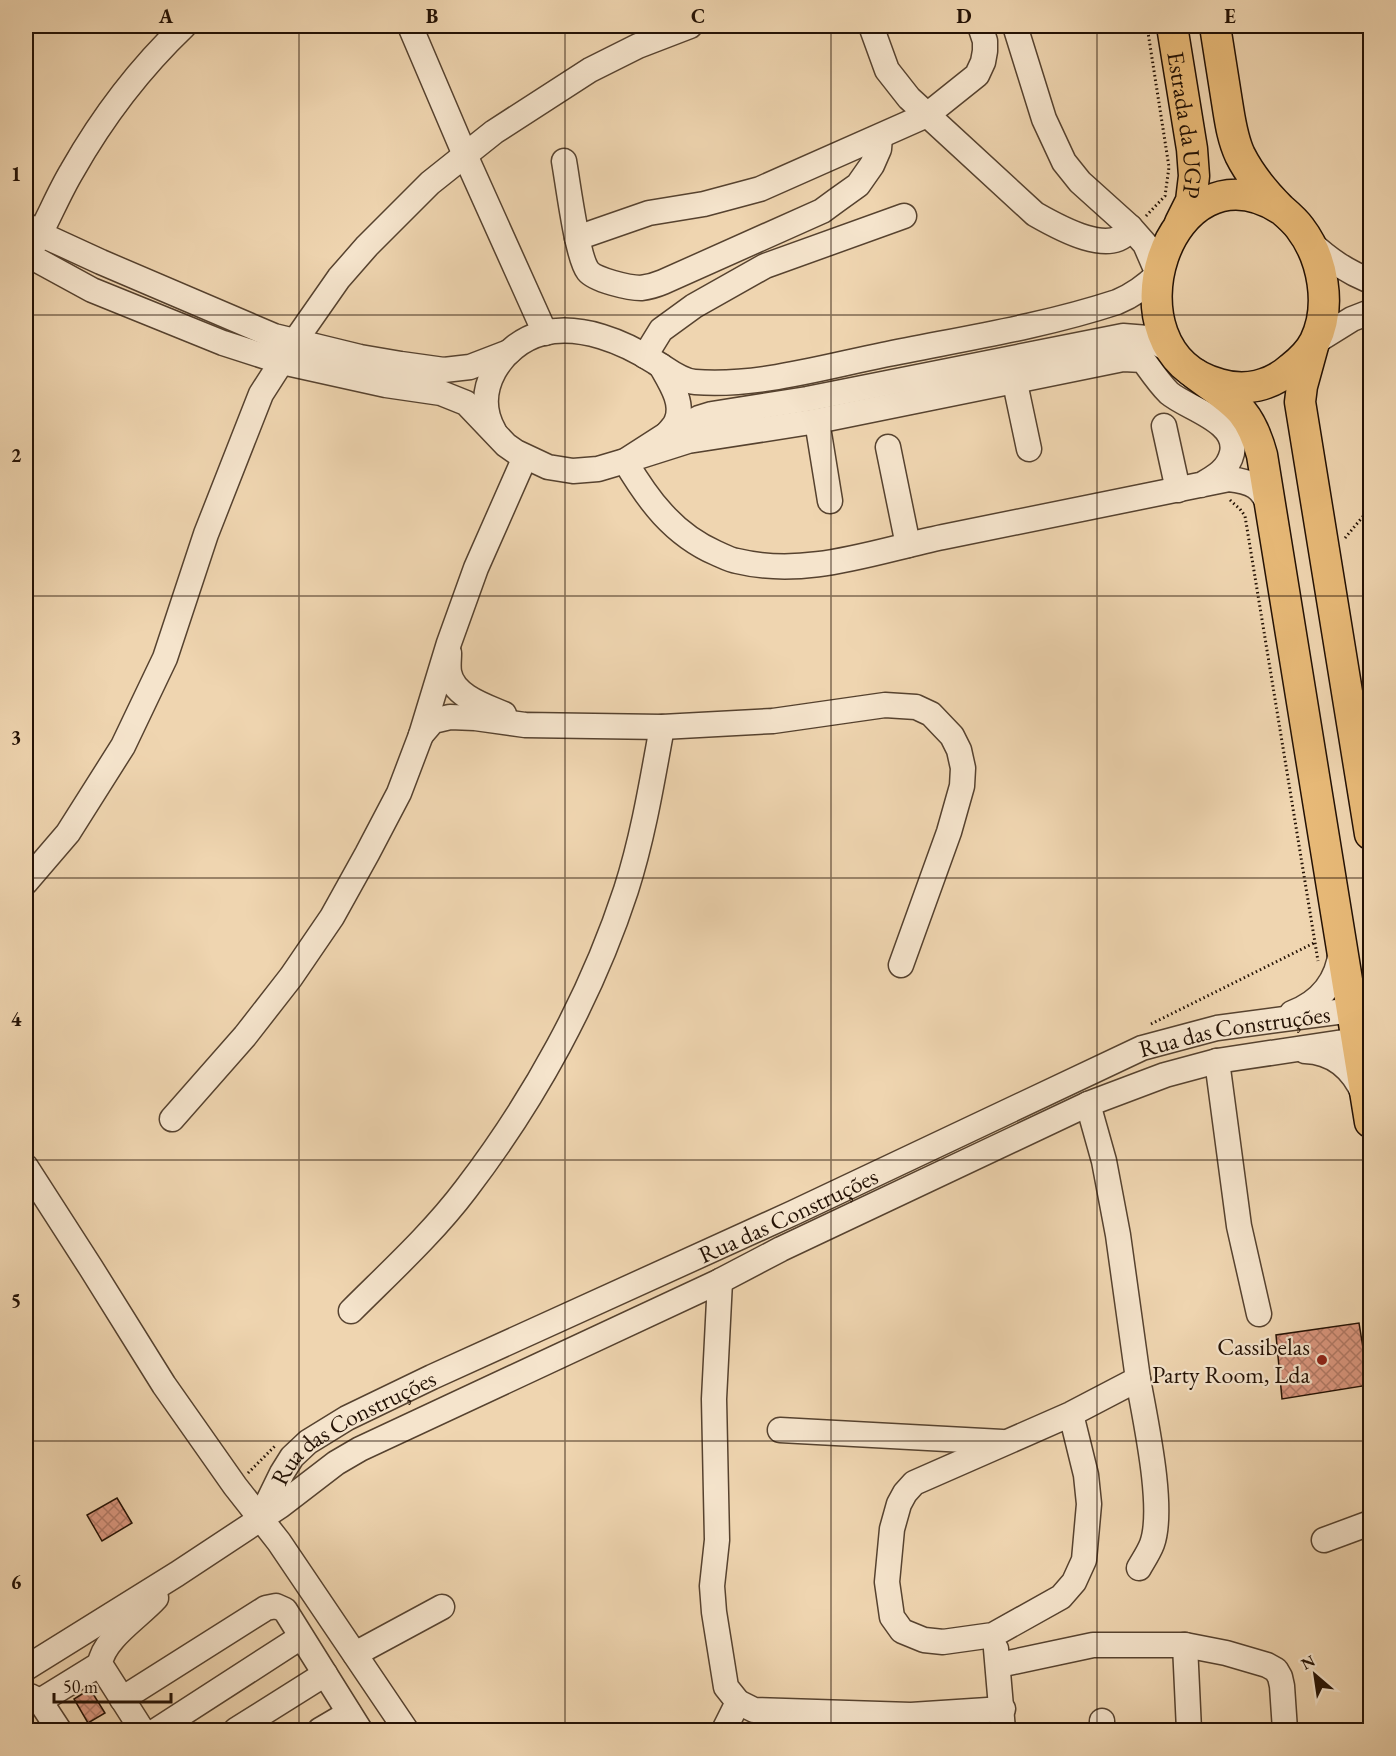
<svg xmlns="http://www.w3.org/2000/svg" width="1396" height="1756" font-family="'EB Garamond',serif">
  <defs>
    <pattern id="building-cross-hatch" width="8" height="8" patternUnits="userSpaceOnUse" patternTransform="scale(1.5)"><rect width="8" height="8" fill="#dd9982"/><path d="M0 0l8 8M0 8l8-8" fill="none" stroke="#b37b68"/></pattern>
  </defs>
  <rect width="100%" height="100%" fill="#efd5b0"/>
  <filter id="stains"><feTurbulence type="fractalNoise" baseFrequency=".00333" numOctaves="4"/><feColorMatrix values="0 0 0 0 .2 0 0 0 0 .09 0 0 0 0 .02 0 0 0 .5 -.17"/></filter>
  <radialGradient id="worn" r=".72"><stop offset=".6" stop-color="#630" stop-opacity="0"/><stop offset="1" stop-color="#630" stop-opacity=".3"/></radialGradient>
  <path fill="url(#building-cross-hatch)" stroke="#231104" stroke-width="1.5" d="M1359,1323l10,62 -87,14 -6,-64z
    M117,1498l15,25 -30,18 -15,-26z
    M90,1689l15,24 -17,10 -14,-24z"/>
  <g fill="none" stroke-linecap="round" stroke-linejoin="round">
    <g stroke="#56422f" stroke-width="27">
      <g id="minor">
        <path d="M410,26l55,129 80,178"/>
        <path d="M871,26l16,44 22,28 126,116c21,12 80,46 95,13"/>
        <path d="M564,161c4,22 13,96 24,110 7,9 41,17 53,17 8,-1 15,-3 22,-6l159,-71 15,-11 21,-15 14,-20 7,-16 1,-12"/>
        <path d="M26,225l14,9 61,28 173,74 86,21 41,7 43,6 26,-3 39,-15"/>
        <path d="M577,238l72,-25 55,-9 56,-15 167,-74 50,-40 6,-13 2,-11v-10l-5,-15"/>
        <path d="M1310,242c19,18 36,29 60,39"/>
        <path d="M32,248c15,-25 25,-52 40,-77 30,-53 68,-103 112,-145"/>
        <path d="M26,254l66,36 131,53 59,19 104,23 55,8 25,10 40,42 10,7 32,15 25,4 25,-2 27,-8 42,-27 32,-16 13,-4 95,-15 316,-63 25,2 25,14"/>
        <path d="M1315,342l37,-23 18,-7"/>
        <path d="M645,356l16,-26 33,-24 71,-40 139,-50"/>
        <path d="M661,366c9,16 24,38 15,56 -2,5 -7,9 -9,12"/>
        <path d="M1015,383l14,66"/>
        <path d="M817,421l13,80"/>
        <path d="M1164,426l14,64"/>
        <path d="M494,431c-23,-40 7,-87 49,-98 38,-9 81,9 112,29 12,7 25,19 40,20 61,5 129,-15 188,-27 78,-16 158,-28 234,-53 17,-7 29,-16 41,-28l-13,-30 -15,-17 -50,-45 -16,-20 -20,-43 -29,-93"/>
        <path d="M888,447l20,98"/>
        <path d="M1201,485c14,-8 27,-15 31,-32 7,-32 -44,-44 -63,-60 -10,-10 -18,-22 -26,-33l-20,-1 -306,62 -129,20 -63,20c23,39 48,73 91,92 7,3 14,7 21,8 70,17 138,-10 206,-24 95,-19 190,-38 286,-58 24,3 32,7 42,30"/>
        <path d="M449,653c0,6 -1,13 0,19 4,24 36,34 55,42"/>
        <path d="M421,735l12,-14 17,-4 25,1 50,7 137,2 111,-6 112,-16 31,2 15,7 21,22 7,14 4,18 -1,18 -13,46 -48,133"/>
        <path d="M26,882l42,-49 55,-87 42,-88 41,-124 55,-140 34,-53 44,-63 28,-32 63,-63 64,-51 96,-62 48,-24 52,-20"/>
        <path d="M1292,1013c29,-11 46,-33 49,-63"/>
        <path d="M1305,1051c29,1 48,18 59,44"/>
        <path d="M1217,1061l22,165 20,88"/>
        <path d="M172,1119l73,-83 46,-59 41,-60 35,-63 32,-61 22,-58 28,-92 27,-75 49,-111"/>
        <path d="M26,1167l65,101 73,117 71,101 44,56 127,188"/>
        <path d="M720,1281l-6,118 3,141 -5,46 2,26 12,75 12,15 16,8 157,5 92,-6"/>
        <path d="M351,1311c39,-39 81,-77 115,-122 68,-89 125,-192 160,-299 17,-53 26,-108 36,-163"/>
        <path d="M1138,1379c7,40 27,129 14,165 -3,8 -9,17 -13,24"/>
        <path d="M1071,1414l15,61 3,29 -5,56 -10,22 -13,15 -68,38 -50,7 -19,-2 -22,-9 -10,-14 -5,-35 5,-53 7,-25 6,-11 9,-10 157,-69 67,-35 -20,-144 -14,-74 -16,-57"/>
        <path d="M780,1430l222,12"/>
        <path id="s1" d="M260,1518l22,-45 10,-16 16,-15 39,-24 85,-41 361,-164 349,-165 75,-20 135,-18"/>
        <path d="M1324,1540l46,-17"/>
        <path d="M1185,1645l4,85"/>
        <path d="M996,1649l7,81"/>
        <path d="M355,1654l87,-47"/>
        <path d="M999,1665l94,-20h92l41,8 41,12 9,5 4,7 2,9 3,44"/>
        <path d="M26,1668l151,-94 103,-68 56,-43 24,-14 360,-168 61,-32 307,-145 77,-29 52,-14 153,-23"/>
        <path d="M26,1698l4,-2 10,5 19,29"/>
        <path d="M122,1699l144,-91 10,-2 9,4 75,120"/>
        <path d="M40,1701l60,-37"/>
        <path d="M1102,1721v9"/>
        <path d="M142,1730l-42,-66c3,-25 39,-47 56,-66"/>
        <path d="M157,1730l144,-93"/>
        <path d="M236,1730l89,-56"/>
        <path d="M320,1730l29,-17"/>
        <path d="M724,1730l14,-28"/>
      </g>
    </g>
    <g stroke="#231104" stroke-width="33">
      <g id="major">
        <path id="s2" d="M1172,26l20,123 2,27 -3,25 -11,22"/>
        <path d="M1215,26c4,25 8,50 12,76 3,18 5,36 13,53 10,20 25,38 41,54 7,6 14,12 19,19 23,30 32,78 15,113 -5,10 -15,20 -24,27 -20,18 -46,24 -72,16 -119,-32 -51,-248 63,-174"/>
        <path d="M1313,346l-11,40 -2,16 70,432"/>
        <path d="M1195,374c37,28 54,33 67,81l108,667"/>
      </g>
    </g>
    <path stroke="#231104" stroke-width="3" stroke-dasharray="1.5 3" stroke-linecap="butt" d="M1146,216l19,-20 4,-29 -22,-141
      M1230,500l10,9 5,7 73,445
      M1345,538l25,-30
      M1151,1024l165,-82
      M248,1473l27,-27"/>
    <use href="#minor" stroke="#f5e4cc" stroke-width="24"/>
    <use href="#major" stroke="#e8ba78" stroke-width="30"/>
  </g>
  <path fill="none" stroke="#231104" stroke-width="1.5" stroke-opacity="0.55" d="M299,26v1704M565,26v1704M831,26v1704M1097,26v1704M26,315h1344M26,596h1344M26,878h1344M26,1160h1344M26,1441h1344"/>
  <circle fill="#8f2418" stroke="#f5e4cc" stroke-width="2" cx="1322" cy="1360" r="6"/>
  <g text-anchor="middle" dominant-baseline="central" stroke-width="4.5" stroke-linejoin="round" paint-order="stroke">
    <g font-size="24" fill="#231104" stroke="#f5e4cc">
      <text stroke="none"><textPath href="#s2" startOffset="100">Estrada da UGP</textPath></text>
      <text stroke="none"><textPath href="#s1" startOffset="1108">Rua das Construções</textPath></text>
      <text stroke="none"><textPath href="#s1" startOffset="622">Rua das Construções</textPath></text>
      <text stroke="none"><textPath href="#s1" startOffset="136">Rua das Construções</textPath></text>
    </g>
    <g font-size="24" fill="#231104" stroke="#f5e4cc" text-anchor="end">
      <text x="1310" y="1346">Cassibelas<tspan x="1310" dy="28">Party Room, Lda</tspan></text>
    </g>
  </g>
  <rect width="1396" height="1756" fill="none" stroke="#efd5b0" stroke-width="66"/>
  <g transform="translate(1315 1675) rotate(331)" stroke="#f5e4cc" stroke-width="4.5" paint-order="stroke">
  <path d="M0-4.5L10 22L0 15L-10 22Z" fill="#231104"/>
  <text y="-9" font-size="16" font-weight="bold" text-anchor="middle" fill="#231104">N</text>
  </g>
  <path d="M54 1693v9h117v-9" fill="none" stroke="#231104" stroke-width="3"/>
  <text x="63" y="1693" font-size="18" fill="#231104" stroke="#f5e4cc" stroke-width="4.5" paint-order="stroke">50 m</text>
  <rect x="33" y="33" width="1330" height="1690" fill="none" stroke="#231104" stroke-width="2"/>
  <g font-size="20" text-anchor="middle" font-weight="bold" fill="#231104">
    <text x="166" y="23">A</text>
    <text x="432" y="23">B</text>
    <text x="698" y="23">C</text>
    <text x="964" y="23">D</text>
    <text x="1230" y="23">E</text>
    <text x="16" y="181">1</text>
    <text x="16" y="462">2</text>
    <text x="16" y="744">3</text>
    <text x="16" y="1026">4</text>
    <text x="16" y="1307">5</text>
    <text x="16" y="1589">6</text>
  </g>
  <rect width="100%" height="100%" filter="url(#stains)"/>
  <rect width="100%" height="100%" fill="url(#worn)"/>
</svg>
